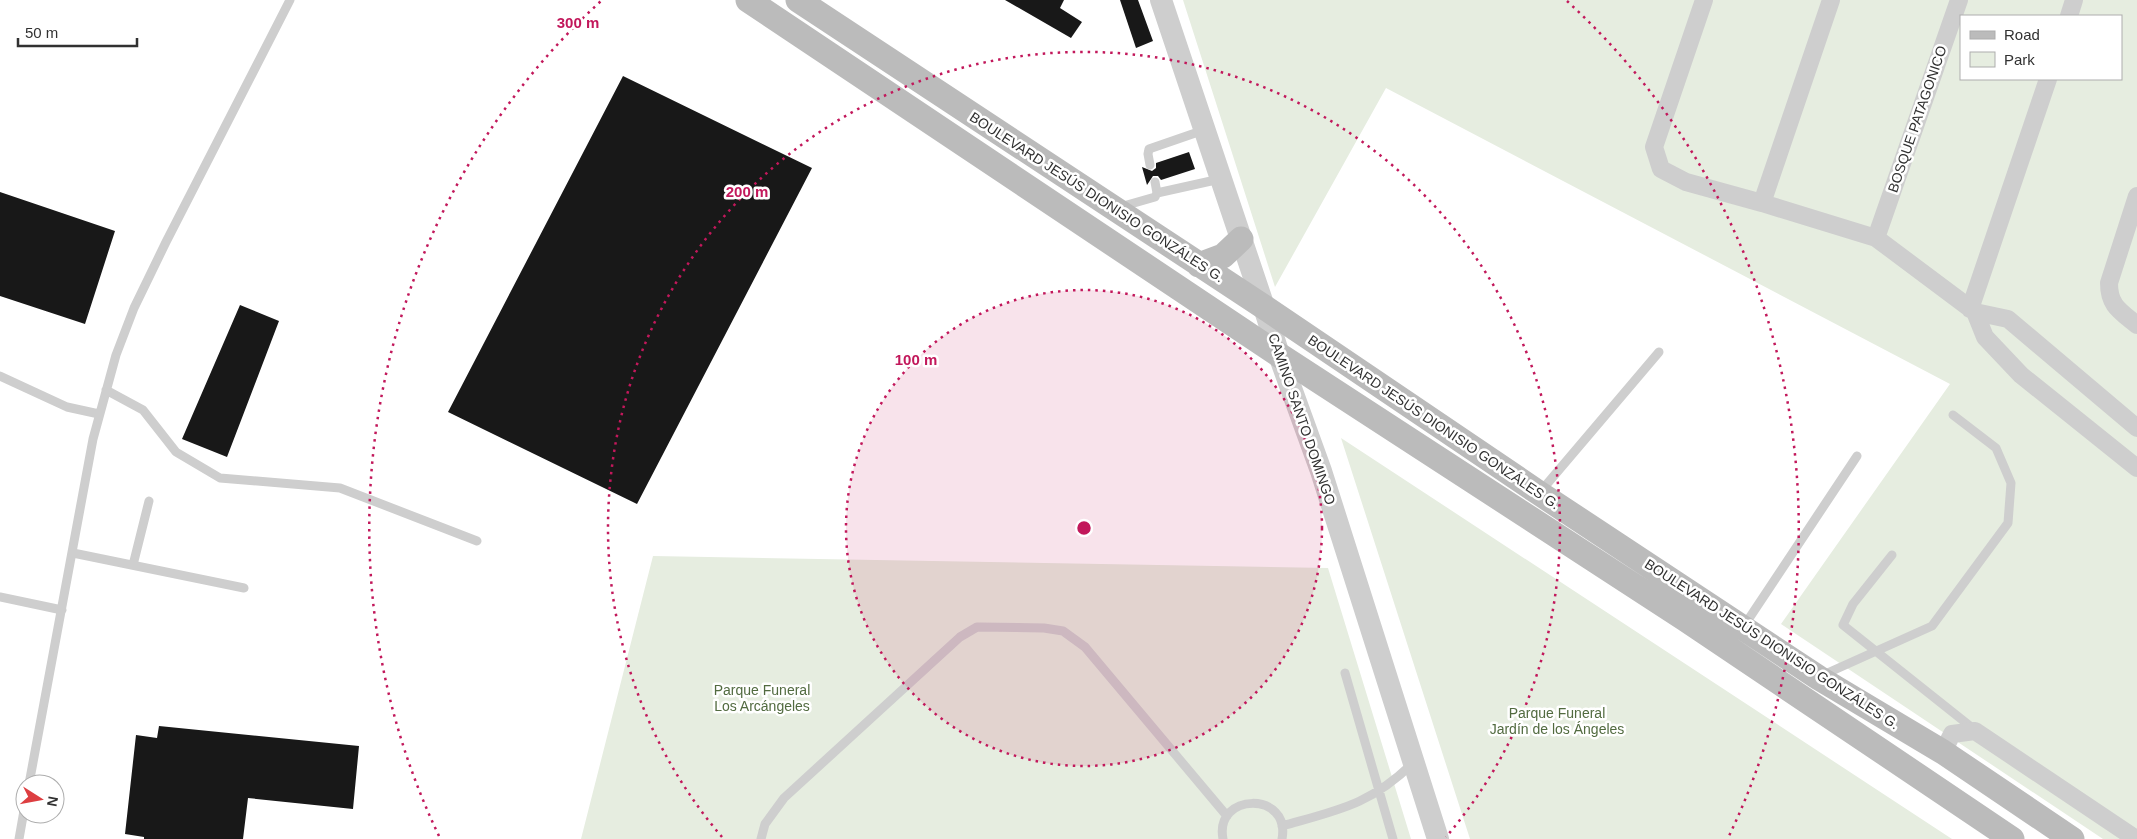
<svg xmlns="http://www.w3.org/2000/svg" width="2137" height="839" font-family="Arial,sans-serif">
  <rect width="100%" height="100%" fill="#fff"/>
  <path fill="#e6ede0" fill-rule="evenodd" d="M1183,0h954v839h-34l-322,-215 169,-240 -564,-296 -111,199zM1961,16h160v63h-160z
    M1341,438l611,401h-482z
    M653,556l675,12 83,271h-830z"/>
  <path fill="#181818" d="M1005,0h59l-4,8 22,14 -11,16z
    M1120,0h18l15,41 -17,7z
    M623,76l189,92 -175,336 -189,-92z
    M1189,152l6,17 -34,11 -3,-4h-5l-6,9 -5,-18 10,4 4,-3v-5z
    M0,192l115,39 -30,93 -85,-28z
    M240,305l39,16 -52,136 -45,-18z
    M159,726l200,20 -6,63 -105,-11 -5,41h-99v-2l-19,-3 11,-99 21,3z"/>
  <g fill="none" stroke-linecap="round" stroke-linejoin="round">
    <path stroke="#cecece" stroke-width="9" d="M1150,165l-2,-11 1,-5 55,-19
      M1157,193l63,-14
      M1120,207l35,-10 2,-4 -2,-11
      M0,376l67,31 32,7
      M106,390l37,20 33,42 44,26 120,10 137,53
      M1541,491l118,-139
      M73,553l171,35
      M1892,555l-39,49 -10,21 132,105
      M133,565l16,-64
      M0,597l62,13
      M1744,626l113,-170
      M1345,673l48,166
      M1823,675l109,-49 76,-103 3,-40 -15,-35 -43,-33
      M29,784l64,-345 23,-84 18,-47 32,-66 124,-242
      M1282,826c56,-16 88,-21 131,-63
      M19,839l6,-34
      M761,839l4,-15 19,-26 176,-161 17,-10 67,1 19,3 22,16 142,169
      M1223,839c-9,-47 68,-48 59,0"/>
    <path stroke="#cecece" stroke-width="18" d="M1704,0l-50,147 7,22 25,13 76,21 114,35 99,74 33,7 129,109
      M2069,16l5,-16
      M2137,196l-28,87c0,23 11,28 28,42
      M1762,203l69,-203
      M1876,238l83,-238
      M1970,309l78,-230
      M1975,312l10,25 36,38 116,93
      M1943,752l9,-18 23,-3 161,108"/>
    <path stroke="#cecece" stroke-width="22" d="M1161,0l103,307 15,48 42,116 117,368"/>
    <path stroke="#bbb" stroke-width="25" d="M748,0l531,355 406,264 327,220
      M798,0l466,307 275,186 280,185 124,74 129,87
      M1199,265l24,-9 18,-17"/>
  </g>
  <circle cx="1084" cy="528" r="238" fill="#c2185b" fill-opacity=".12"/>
  <g fill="none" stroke="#c2185b" stroke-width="2.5" stroke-dasharray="2.5 5">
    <circle cx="1084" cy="528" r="238"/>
    <path d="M722 837A476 476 0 1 1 1446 837"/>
    <path d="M439 836A715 715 0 0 1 601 1M1567 1A715 715 0 0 1 1729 836"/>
  </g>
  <g text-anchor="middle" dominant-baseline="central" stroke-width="5" stroke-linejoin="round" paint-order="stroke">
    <g font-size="14" fill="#313131" stroke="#fff">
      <text transform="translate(1917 119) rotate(-71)">BOSQUE PATAGONICO</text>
      <text transform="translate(1097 197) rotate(33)">BOULEVARD JESÚS DIONISIO GONZÁLES G.</text>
      <text transform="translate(1302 419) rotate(71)">CAMINO SANTO DOMINGO</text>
      <text transform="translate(1434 422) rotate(34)">BOULEVARD JESÚS DIONISIO GONZÁLES G.</text>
      <text transform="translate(1772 644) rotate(33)">BOULEVARD JESÚS DIONISIO GONZÁLES G.</text>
    </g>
    <g font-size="14" fill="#526b40" stroke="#fff">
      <text x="762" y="690">Parque Funeral<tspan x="762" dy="16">Los Arcángeles</tspan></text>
      <text x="1557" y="713">Parque Funeral<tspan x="1557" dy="16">Jardín de los Ángeles</tspan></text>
    </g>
  </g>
  <circle cx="1084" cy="528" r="8" fill="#c2185b" stroke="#fff" stroke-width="2.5"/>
  <g font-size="15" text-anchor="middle" font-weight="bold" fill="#c2185b" stroke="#fff" stroke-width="5" stroke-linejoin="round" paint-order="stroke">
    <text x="578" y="28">300 m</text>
    <text x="747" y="197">200 m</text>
    <text x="916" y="365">100 m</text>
  </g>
  <rect x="1960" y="15" width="162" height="65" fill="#ffffff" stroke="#adadad"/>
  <rect x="1970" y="31" width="25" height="8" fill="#bbbbbb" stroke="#adadad"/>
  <text x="2004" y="40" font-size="15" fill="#313131">Road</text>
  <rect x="1970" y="52" width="25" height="15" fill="#e6ede0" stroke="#adadad"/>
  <text x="2004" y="65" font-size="15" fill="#313131">Park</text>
  <g transform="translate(40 799) rotate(101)"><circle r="24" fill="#ffffff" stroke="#adadad"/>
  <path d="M0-4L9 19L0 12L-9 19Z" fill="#dd3e41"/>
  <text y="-8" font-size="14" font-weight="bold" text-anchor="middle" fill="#313131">N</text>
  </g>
  <path d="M18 38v8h119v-8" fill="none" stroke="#313131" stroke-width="2.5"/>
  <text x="25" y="38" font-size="15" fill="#313131" stroke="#ffffff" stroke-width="4" paint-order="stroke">50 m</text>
</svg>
